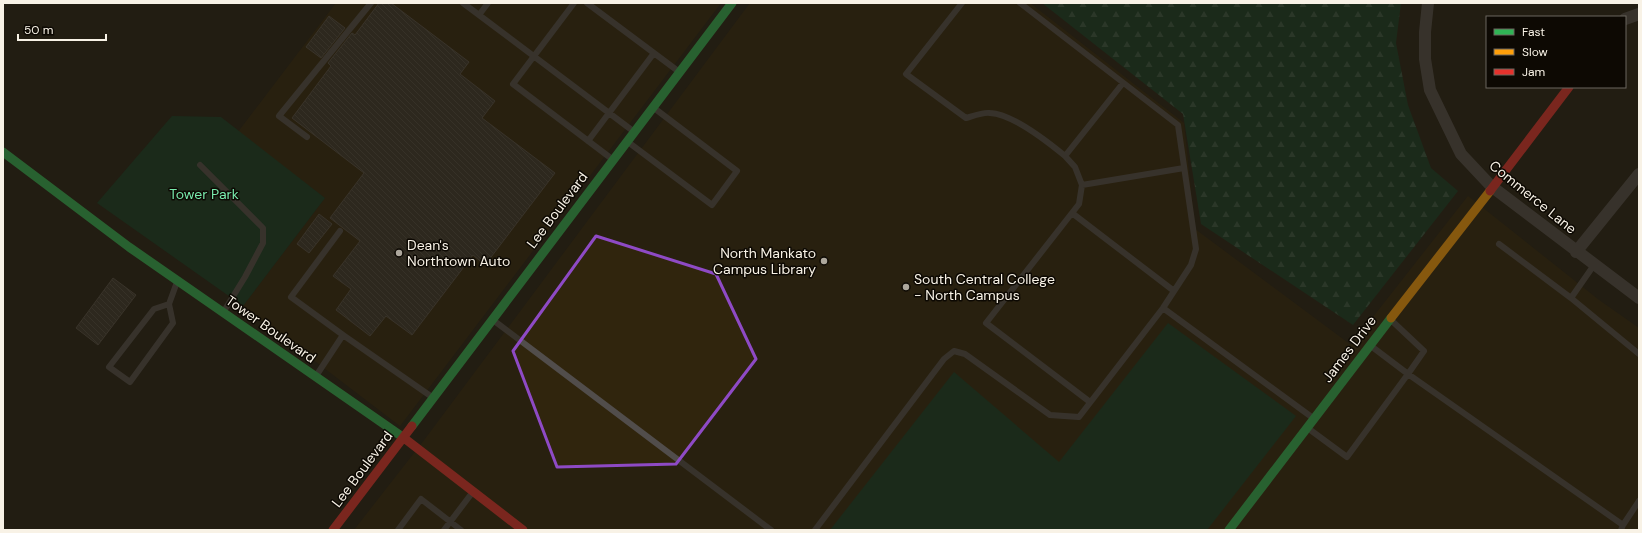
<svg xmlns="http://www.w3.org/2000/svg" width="1642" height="533" font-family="'DM Sans',sans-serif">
  <defs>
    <pattern id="forest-firs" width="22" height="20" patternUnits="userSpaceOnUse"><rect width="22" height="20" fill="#123a24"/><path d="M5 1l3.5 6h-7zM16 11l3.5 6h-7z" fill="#355744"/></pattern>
    <pattern id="building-back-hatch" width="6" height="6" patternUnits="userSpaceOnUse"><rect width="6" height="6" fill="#3a352d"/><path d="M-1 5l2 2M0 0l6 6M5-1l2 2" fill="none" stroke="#4e4941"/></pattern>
  </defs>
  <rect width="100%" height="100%" fill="#221d12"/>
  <path fill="#30250d" d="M336,3h385l-321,423 -157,-120 82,-108 -87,-66z
    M750,3h280l154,120 11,106 156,116 117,-149 131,104 40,28v202h-1285l71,-91z"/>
  <path fill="url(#forest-firs)" d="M1042,3h359l-5,40 12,62 23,63 27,23 -105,134 -152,-101 -18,-110z"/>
  <path fill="#123a24" d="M172,116l49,1 104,81 -82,108 -146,-103z
    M1168,323l128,93 -89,114h-377l124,-158 105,90z"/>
  <path fill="url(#building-back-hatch)" stroke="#544e46" d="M379,3h12l78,59 -9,12 35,27 -13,17 73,55 -70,92 -12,-10 -61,80 -26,-19 -16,20 -34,-26 15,-21 -18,-13 27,-35 -30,-23 34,-45 -72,-55 39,-52 -3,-3 24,-30 3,2z
    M329,16l16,12 -24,30 -15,-11z
    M319,214l13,10 -23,29 -12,-9z
    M113,278l23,17 -38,50 -22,-17z"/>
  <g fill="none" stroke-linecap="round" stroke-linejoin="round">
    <path stroke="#514d4b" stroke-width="6" d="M463,3l16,12
      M488,3l-9,12 154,116
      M574,3l-61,81 99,75
      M587,3l91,68
      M962,3l-56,71 60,44c7,-2 17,-6 24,-5 22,1 58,29 75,43l58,-73
      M307,137l-28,-21 92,-113
      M588,141l66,-88
      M628,142l84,63 25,-34 -83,-63
      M1065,156l10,11 7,18 102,-17
      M200,165l63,63v15l-18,34 -21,34
      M1082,185l-3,19 -93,119 104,79
      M1072,213l102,78
      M340,231l-49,66 52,38
      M1499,244l72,54 68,56
      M1571,298l23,-33
      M169,304l-15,5 -45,58 21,15 43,-59 -4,-19 8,-22
      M1163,308l150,110
      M493,320l278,210
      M1371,346l37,28 16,-23 -33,-31
      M316,376l27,-41 89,62
      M1309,429l38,28 61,-83 215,151 -2,5
      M1623,525l16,-24
      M398,530l23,-31 40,31
      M444,530l28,-37
      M815,530l129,-171 10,-8 11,3 85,61 29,2 84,-109 28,-43 5,-16 -18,-124 -158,-122"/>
    <path stroke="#514d4b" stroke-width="12" d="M1428,3l-3,29v27l5,31 31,64 30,32 148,112
      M1625,19l14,-5
      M1576,252l63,-78"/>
    <path stroke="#30b455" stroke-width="9" d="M3,152l126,95 275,191
      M412,426l320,-423
      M1229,530l162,-212"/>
    <path stroke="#ff9f0a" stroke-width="9" d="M1391,318l99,-127"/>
    <path stroke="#e5322d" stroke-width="9" d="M1490,191l79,-104
      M404,438l119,92
      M333,530l79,-104"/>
  </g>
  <path d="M0 0H1642V533H0ZM596,236l120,38 40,85 -80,105 -119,3 -44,-116z" fill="#221d12" fill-opacity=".55" fill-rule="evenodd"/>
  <path fill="none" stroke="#8e4ac5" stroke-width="3" stroke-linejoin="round" d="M596,236l120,38 40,85 -80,105 -119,3 -44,-116z"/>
  <g fill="#ada79c" stroke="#0d0903" stroke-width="1.5">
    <circle cx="399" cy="253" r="4"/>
    <circle cx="824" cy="261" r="4"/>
    <circle cx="906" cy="287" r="4"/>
  </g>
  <g text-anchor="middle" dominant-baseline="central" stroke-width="3" stroke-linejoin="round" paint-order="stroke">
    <g font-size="14" fill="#79ebad" stroke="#0d0903">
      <text x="204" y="194">Tower Park</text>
    </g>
    <g font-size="14" fill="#f8f2e6" stroke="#0d0903">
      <text transform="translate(1533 197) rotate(39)">Commerce Lane</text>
      <text transform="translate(557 210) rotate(-53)">Lee Boulevard</text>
      <text transform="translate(271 329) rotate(35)">Tower Boulevard</text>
      <text transform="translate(1349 349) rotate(-53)">James Drive</text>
      <text transform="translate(362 469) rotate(-53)">Lee Boulevard</text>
    </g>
    <g font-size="14" fill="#f8f2e6" stroke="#0d0903" text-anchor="start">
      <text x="407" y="245">Dean's<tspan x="407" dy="16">Northtown Auto</tspan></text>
      <text x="816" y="253" text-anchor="end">North Mankato<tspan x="816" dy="16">Campus Library</tspan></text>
      <text x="914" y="279">South Central College<tspan x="914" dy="16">- North Campus</tspan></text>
    </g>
  </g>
  <rect width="1642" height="533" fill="none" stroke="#f8f2e6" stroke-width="8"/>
  <rect x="1486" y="16" width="140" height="72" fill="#0d0903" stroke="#6b665e"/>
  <rect x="1494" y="29" width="20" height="6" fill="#30b455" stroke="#6b665e"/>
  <text x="1522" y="36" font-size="12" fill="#f8f2e6">Fast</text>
  <rect x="1494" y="49" width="20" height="6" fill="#ff9f0a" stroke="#6b665e"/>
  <text x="1522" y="56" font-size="12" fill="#f8f2e6">Slow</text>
  <rect x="1494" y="69" width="20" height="6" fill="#e5322d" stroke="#6b665e"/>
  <text x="1522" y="76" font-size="12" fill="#f8f2e6">Jam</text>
  <path d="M18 34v6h88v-6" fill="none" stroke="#f8f2e6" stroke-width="2"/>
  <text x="24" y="34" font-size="12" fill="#f8f2e6" stroke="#0d0903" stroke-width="3" paint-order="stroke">50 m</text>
</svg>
